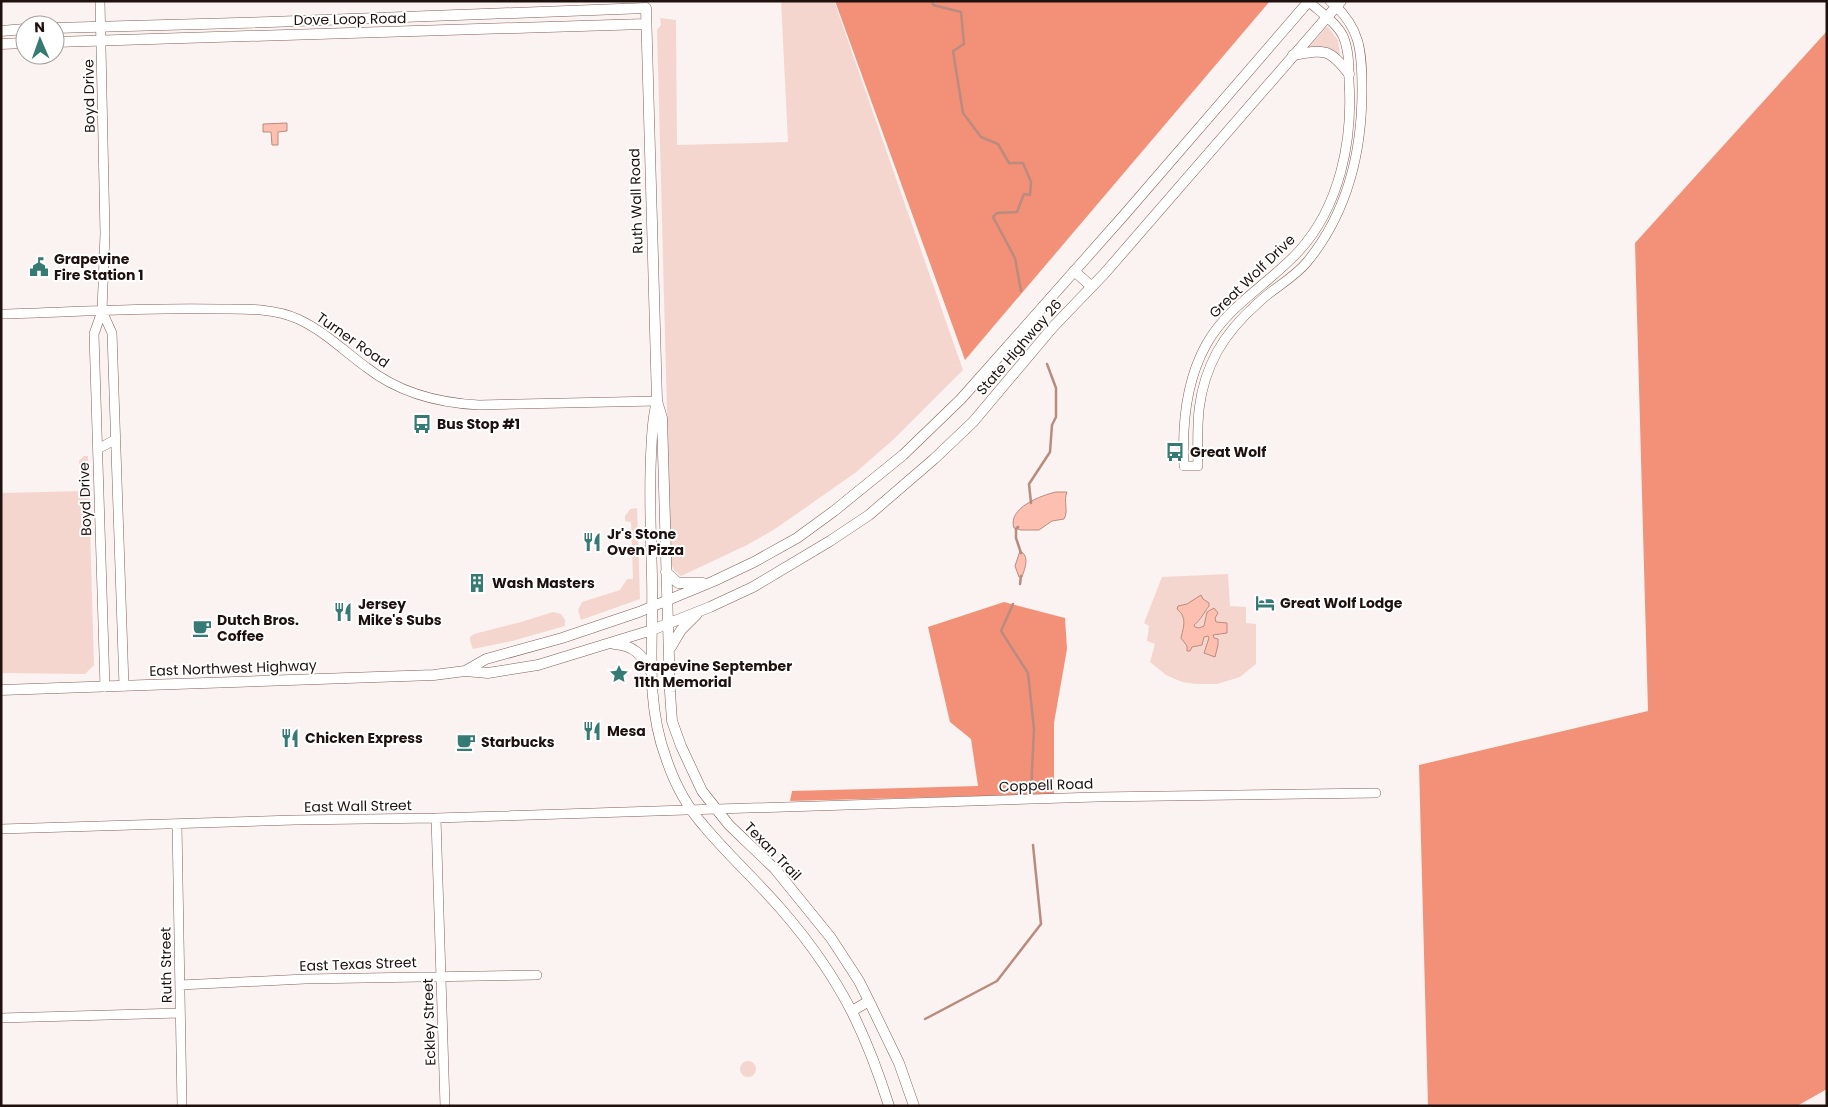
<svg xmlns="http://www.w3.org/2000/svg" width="1828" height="1107" font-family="Poppins,sans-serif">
  <rect width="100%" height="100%" fill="#fbf3f1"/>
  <path fill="#f5d6ce" d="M781,1h53l129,369 -69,69 -39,34 -80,56 -28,16 -66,31 -7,-6 -3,-6 -14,-534 4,-5 -1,-7 16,2 1,125 111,-3z
    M1328,27l10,13 2,15 -9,-5 -24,-2 16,-17v-3z
    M84,456h4l6,209 -9,9 -84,-1v-180l85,-2 -1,-25h-6v-5z
    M637,508l3,91 -59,21 -3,-10 4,-8 38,-12 7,-11h6l-2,-57 -6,-1v-5l5,-7z
    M1228,574l2,32 16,1v16l10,1v40l-16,13 -23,7h-21l-14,-2 -16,-7 -16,-13 5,-18 -8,-3 2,-15 -5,-3 18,-46z
    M553,612l8,2 4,6v6l-53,15 -39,8 -3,-8v-4l4,-3 47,-12z
    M740 1069a8 8 0 1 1 16 0a8 8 0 1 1-16 0Z"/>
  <path fill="#f39178" d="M835,1h435l-305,359z
    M1827,31v1058l-30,17h-369l-9,-341 229,-54 -13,-468z
    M1004,602l61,16 2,31 -13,74v71l-264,7 2,-10 186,-5 -7,-47 -21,-17 -22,-95z"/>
  <path fill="#fdbfaf" stroke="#ba8b7f" d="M287,123v8l-9,1v13h-6l-1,-13h-8v-8z
    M1056,492h11c-4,9 2,19 -3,27l-12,2 -13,9h-18l-7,-2c-7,-20 28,-33 42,-36z
    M1020,551c10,5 5,17 2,26h-3l-4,-11z
    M1201,595l2,4 6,4v3c-5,6 -8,14 -15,19l1,2 4,1 5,-2 3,-14 7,-4 4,5 -3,5 1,4 11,1v10l-14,2 1,3 4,1v6l-3,12 -11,-4 5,-15 -1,-2 -4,1 -2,8 -10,2 -2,4h-3v-5l-6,-8c2,-10 7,-20 -4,-29l1,-3 9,-2z"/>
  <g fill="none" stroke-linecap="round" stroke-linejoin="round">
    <path stroke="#ba8b7f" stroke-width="2.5" d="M932,1l1,4 28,7 3,32 -11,7 10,62 18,24 17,7 11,19h14l8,19 -1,13 -6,-1 -7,18 -20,1 -4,4 22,41 6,33
      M1031,503l-2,-19 21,-32 2,-27 4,-8v-29l-9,-24
      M1018,527l-2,2v9l5,15
      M1020,584l1,-8
      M1013,604l-12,27 27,42 6,56 -3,63
      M925,1019l72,-38 44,-57 -8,-79"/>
    <g stroke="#816058" stroke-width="10">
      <path id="minor" d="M100,1l5,233 -3,77 -8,23 11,353
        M1308,1c12,11 28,21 35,35 6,14 6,30 6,45 4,59 -9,125 -50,170 -30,33 -71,54 -93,94 -20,36 -24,81 -22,121h14c-1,-42 -2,-75 19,-114 10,-18 25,-35 41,-49 15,-15 35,-24 49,-41 41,-50 55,-109 55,-172 0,-38 -1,-63 -32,-89
        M102,311l10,22 12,353
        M1,314c73,-2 146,-7 219,-5 26,0 54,-1 78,10 26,12 46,32 68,48 33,26 72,36 113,38l178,-4
        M98,449l18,-10
        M436,818l9,288
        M177,824l5,282
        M1,829l294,-9 141,-2 661,-21 279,-4
        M180,985l125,-6 232,-4
        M1,1018l179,-5"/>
    </g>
    <g stroke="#816058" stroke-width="11">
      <path id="major" d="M55,28l215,-6 376,-14 11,393 5,17 8,274 2,29 9,25 21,45 27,34 46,44 56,69 28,43 10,20 30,62 15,43
        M1,31l24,-2
        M55,42l590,-18
        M1,44l24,-1
        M1293,55c31,-5 36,-8 56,19
        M1074,271l17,15
        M657,402c-5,17 -5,35 -6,54 -2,40 0,80 1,121 2,61 -8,122 14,181 8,24 21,49 38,68 24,29 52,54 77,83 27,31 52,66 71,103 15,30 27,62 37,94
        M666,572l12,11h25
        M614,644c19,1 29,11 37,28
        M671,647l10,-17 16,-16
        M465,671l21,-12 76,-21 77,-26 75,-31 40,-19 43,-24 37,-27 69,-56 58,-56 164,-185 184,-213
        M1,690l433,-15 31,-4 23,2 50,-8 114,-35 58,-23 43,-20 77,-46 39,-26 65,-56 39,-37 80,-95 51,-53 237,-273
        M852,1011l17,-10"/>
    </g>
    <use href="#minor" stroke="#fff" stroke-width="9"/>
    <use href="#major" stroke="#fff" stroke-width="10"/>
  </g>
  <defs>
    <g id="civic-bare" transform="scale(1.5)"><path d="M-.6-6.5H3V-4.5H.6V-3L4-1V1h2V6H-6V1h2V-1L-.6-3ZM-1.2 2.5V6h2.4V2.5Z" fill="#357b73" stroke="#fff" stroke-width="2.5" paint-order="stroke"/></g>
    <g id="bus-bare" transform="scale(1.5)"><path d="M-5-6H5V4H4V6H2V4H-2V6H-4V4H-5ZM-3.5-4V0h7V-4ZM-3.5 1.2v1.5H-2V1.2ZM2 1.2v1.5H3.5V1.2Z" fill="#357b73" stroke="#fff" stroke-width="2.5" paint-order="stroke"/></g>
    <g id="restaurant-bare" transform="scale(1.5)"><path d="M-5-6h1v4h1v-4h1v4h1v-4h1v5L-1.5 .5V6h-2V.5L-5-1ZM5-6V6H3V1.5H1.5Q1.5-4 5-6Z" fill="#357b73" stroke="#fff" stroke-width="2.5" paint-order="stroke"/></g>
    <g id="building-bare" transform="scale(1.5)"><path d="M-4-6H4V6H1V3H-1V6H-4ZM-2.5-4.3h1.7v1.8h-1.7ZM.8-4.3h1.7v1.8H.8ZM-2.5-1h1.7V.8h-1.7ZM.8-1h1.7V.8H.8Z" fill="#357b73" stroke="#fff" stroke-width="2.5" paint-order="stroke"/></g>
    <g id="hotel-bare" transform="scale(1.5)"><path d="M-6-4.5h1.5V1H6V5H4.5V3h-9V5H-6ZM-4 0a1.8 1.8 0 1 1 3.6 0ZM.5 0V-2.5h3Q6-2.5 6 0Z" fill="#357b73" stroke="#fff" stroke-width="2.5" paint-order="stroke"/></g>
    <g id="cafe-bare" transform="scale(1.5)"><path d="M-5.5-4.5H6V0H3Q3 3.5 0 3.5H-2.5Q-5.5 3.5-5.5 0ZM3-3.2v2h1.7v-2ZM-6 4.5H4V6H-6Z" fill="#357b73" stroke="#fff" stroke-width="2.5" paint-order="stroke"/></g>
    <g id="sight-bare" transform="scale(1.5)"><path d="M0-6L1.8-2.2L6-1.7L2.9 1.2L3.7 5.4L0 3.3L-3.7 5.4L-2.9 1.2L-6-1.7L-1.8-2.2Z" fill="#357b73" stroke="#fff" stroke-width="2.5" paint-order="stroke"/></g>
  </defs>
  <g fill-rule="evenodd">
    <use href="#civic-bare" x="39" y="267"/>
    <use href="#bus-bare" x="422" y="424"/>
    <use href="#bus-bare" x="1175" y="452"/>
    <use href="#restaurant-bare" x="592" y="542"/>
    <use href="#building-bare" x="477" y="583"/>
    <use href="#hotel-bare" x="1265" y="603"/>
    <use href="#restaurant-bare" x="343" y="612"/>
    <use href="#cafe-bare" x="202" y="628"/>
    <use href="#sight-bare" x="619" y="674"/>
    <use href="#restaurant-bare" x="592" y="731"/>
    <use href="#restaurant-bare" x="290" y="738"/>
    <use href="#cafe-bare" x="466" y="742"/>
  </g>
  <g text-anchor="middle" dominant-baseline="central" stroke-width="4" stroke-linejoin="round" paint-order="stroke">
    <g font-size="14" fill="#1e110e" stroke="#fff">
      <text transform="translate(350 19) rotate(-1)">Dove Loop Road</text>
      <text transform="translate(89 96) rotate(-91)">Boyd Drive</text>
      <text transform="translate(636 201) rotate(-92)">Ruth Wall Road</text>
      <text transform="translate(1252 276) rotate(-44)">Great Wolf Drive</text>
      <text transform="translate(353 340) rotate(35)">Turner Road</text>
      <text transform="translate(1019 347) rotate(-49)">State Highway 26</text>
      <text transform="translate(85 499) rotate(-92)">Boyd Drive</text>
      <text transform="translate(233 668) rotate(-2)">East Northwest Highway</text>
      <text transform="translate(1046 785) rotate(-2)">Coppell Road</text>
      <text transform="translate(358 806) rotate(-1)">East Wall Street</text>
      <text transform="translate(773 851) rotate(46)">Texan Trail</text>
      <text transform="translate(358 964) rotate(-2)">East Texas Street</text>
      <text transform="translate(166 965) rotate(-91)">Ruth Street</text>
      <text transform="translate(429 1022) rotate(-92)">Eckley Street</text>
    </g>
    <g font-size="14" font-weight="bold" fill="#1e110e" stroke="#fff" text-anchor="start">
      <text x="54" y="259">Grapevine<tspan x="54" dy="16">Fire Station 1</tspan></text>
      <text x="437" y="424">Bus Stop #1</text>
      <text x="1190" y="452">Great Wolf</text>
      <text x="607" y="534">Jr's Stone<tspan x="607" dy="16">Oven Pizza</tspan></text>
      <text x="492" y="583">Wash Masters</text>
      <text x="1280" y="603">Great Wolf Lodge</text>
      <text x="358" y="604">Jersey<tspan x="358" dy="16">Mike's Subs</tspan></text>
      <text x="217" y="620">Dutch Bros.<tspan x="217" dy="16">Coffee</tspan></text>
      <text x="634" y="666">Grapevine September<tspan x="634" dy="16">11th Memorial</tspan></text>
      <text x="607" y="731">Mesa</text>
      <text x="305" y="738">Chicken Express</text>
      <text x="481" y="742">Starbucks</text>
    </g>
  </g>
  <rect width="1828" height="1107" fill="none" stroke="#1e110e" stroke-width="5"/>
  <g transform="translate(40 40) rotate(358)"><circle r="24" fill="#ffffff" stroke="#a5a09f"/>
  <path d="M0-4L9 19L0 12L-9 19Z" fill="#357b73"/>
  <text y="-8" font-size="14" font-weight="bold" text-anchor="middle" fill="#1e110e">N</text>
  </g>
</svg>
